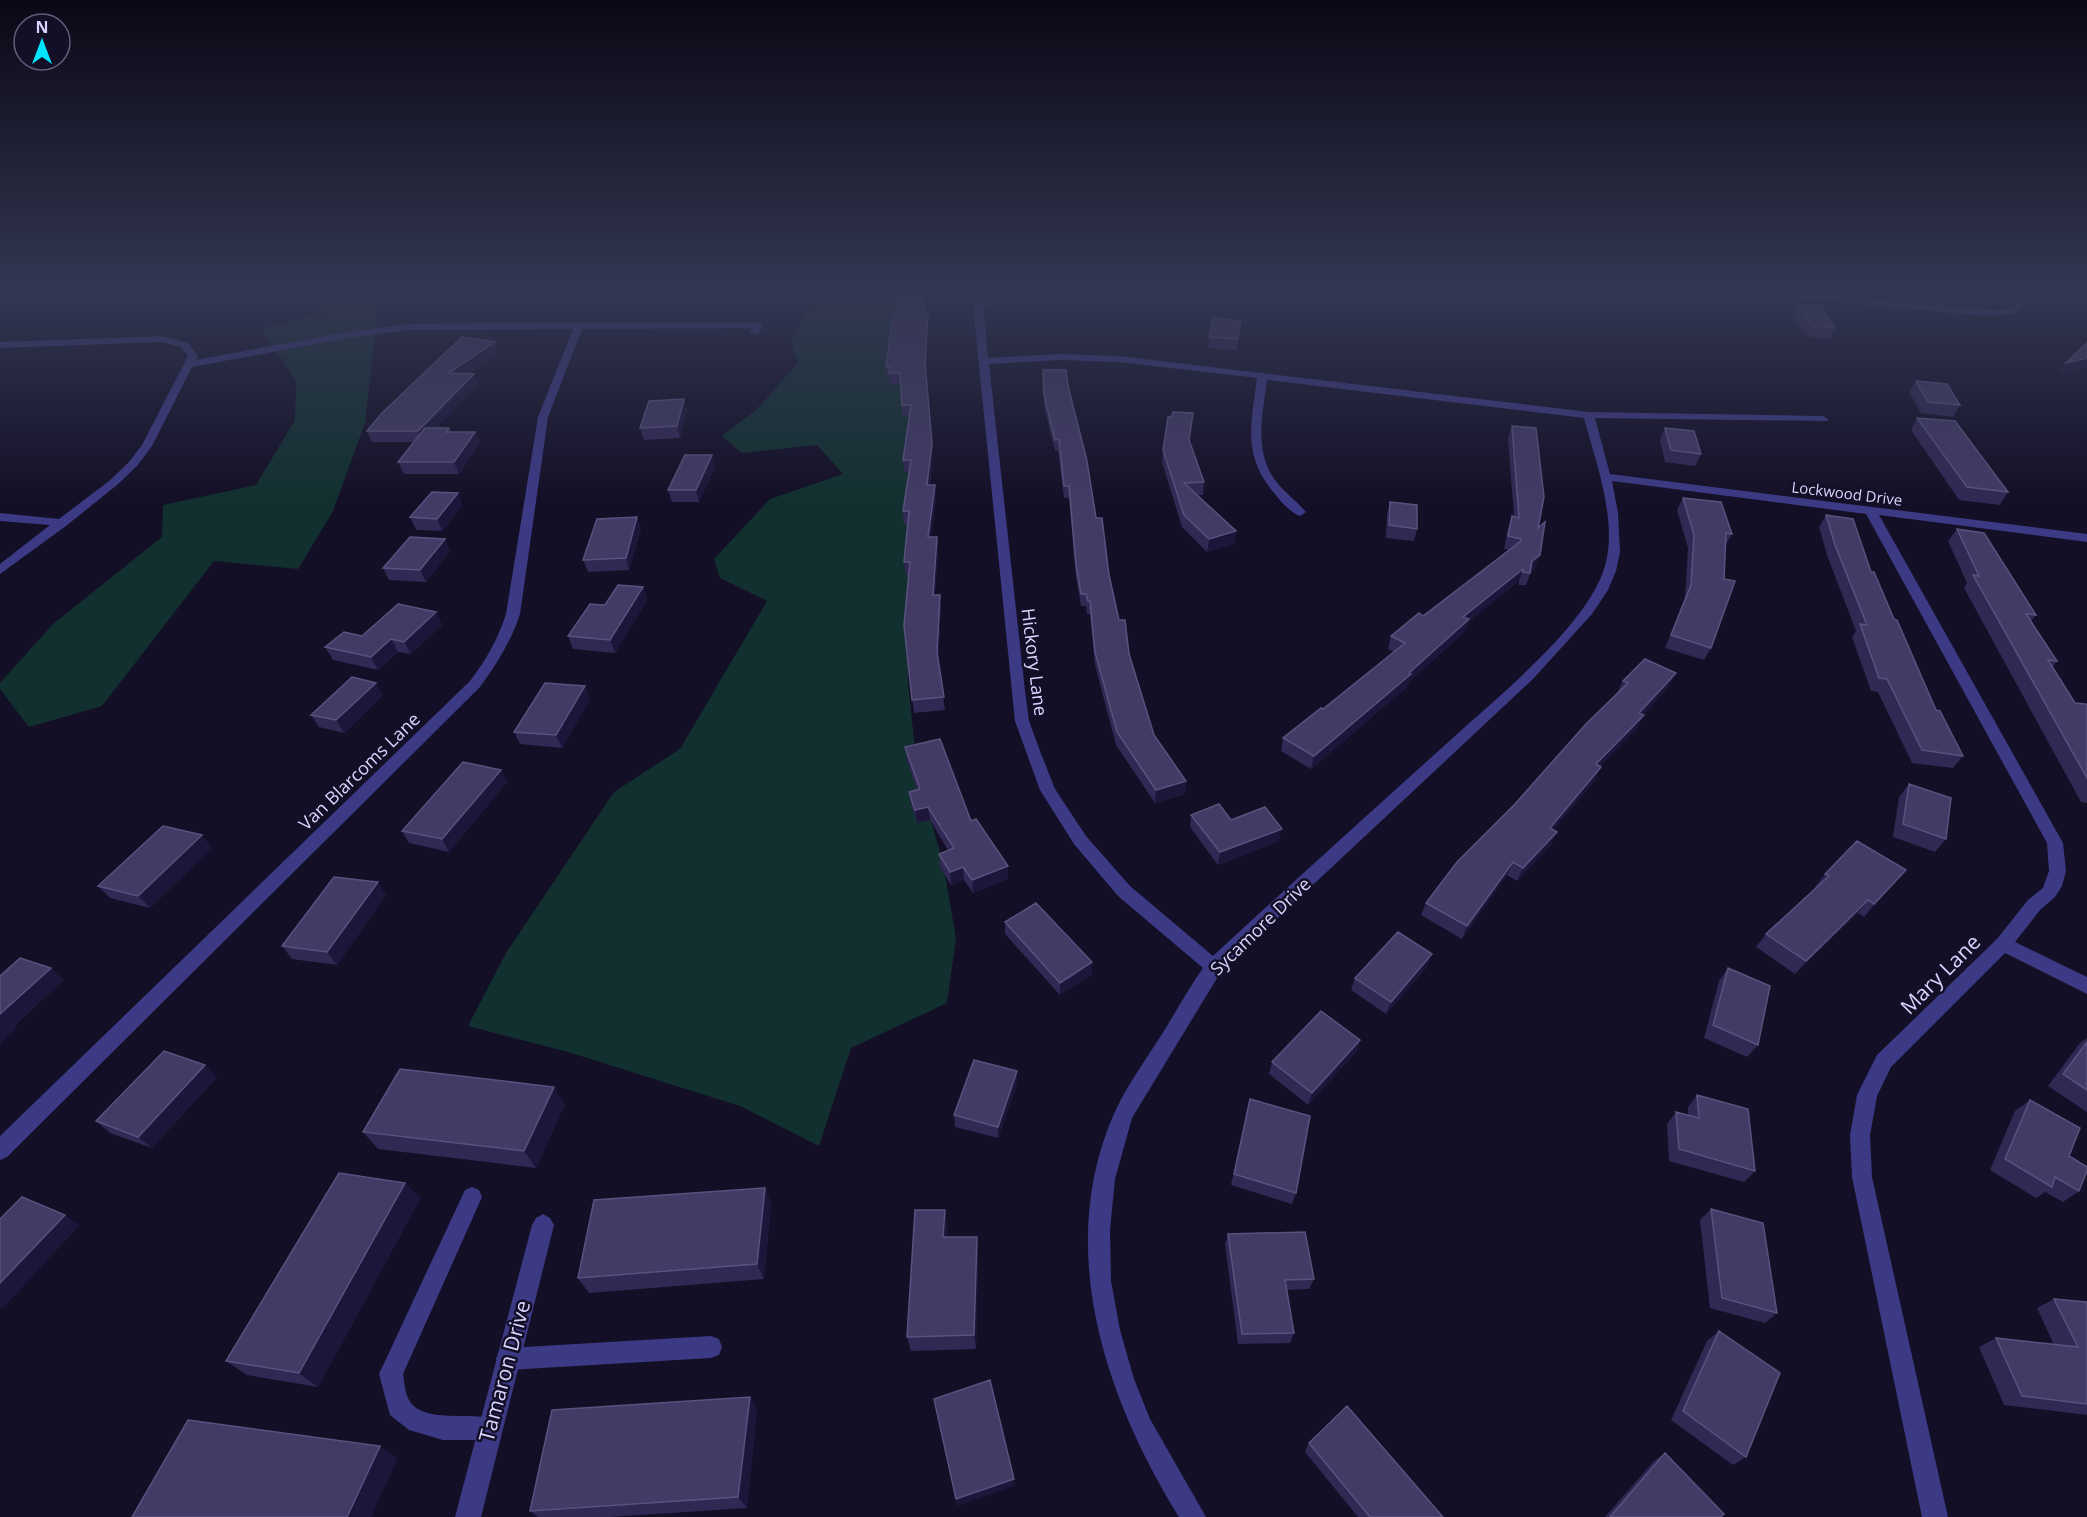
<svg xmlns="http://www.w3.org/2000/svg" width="2087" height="1517" font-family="'Open Sans',sans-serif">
  <rect width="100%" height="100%" fill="#130f26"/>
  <path fill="#12302f" d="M0,290h84l-24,10 -60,1z
    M224,290h156l-15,133 -32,88 -35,58 -84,-8 -112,145 -73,21 -29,-38v-6l53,-59 109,-87 1,-32 93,-20 39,-65 1,-39 -34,-52 60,-16 -6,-19 -19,-1 -71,11z
    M835,290h43l-4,7 23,10 5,7 17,81 -11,63v224l9,88 26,93 13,75 -9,65 -96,45 -32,98 -79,-40 -172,-54 -100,-26 38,-73 108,-161 66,-43 87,-148 -47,-23 -6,-19 56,-60 73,-25 -26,-29 -75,8 -20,-17 34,-26 42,-47 -7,-20 14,-30z"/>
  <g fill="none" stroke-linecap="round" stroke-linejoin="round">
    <path fill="#3d3a85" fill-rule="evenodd" d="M472,1187l7,3 3,7 -79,177c1,8 2,17 5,24 12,28 67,12 89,22l4,8 -4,8 -8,4h-46l-34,-10 -19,-15 -11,-41 86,-184z
      M711,1336l8,3 3,8 -3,8 -8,3 -204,12 -8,-3 -3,-8 3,-8 8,-3z"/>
    <path fill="#3d3a85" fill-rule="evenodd" d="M1740,290h29l226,20c9,0 15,0 21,-6l-9,-14h8l10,14 -12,10 -27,2 -242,-23z
      M988,299l7,2 -12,6 5,51 71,-4 60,2 470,56 234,4 5,3 -1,2 -232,-3 15,56 477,60v8l-208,-27 184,328 3,28 -4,15 -7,11 -15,13 -25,32 72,35v17l-82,-41 -114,114 -14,29 -7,39 2,42 76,340h-26l-70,-340 -2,-42 7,-40 20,-40 120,-116 31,-39 15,-12 6,-17 -2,-28 -181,-329 -254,-33 6,32 2,39 -4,19 -8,19 -16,24 -59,65 -311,291 -90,148 -17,61 -5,51 1,51 9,49 14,49 16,40 56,98h-27c-73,-118 -124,-266 -66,-401 13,-30 32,-55 49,-82 14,-22 26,-45 41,-66l-85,-72 -44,-52 -34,-54 -25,-69 -42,-415zM1059,360l60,2 138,16c-6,47 -15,78 18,116 6,8 16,19 25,22l6,-4c-10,-12 -24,-21 -33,-35 -19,-29 -10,-65 -6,-97l317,38c12,45 36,108 19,154 -21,59 -112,130 -158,173 -78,70 -155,140 -232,211l-83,-70 -44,-50 -31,-47 -15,-38 -11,-30 -4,-30 -36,-327z
      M579,322h178l5,3 -2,7 -5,3 -5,-3 2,-4 -170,1 -34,88 -28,197c-9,27 -23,50 -40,73l-473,470 -7,3v-24l470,-455c16,-21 28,-42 36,-67l32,-197 35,-88 -165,1 -61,8 -155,29 -40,79 -15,20 -20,19 -51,41 -66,48v-10l50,-39 -50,-4v-8l59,6 50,-38 20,-19 13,-17 46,-89 -7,-9 -20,-5 -161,6v-6l161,-6 27,7 10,13 -2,4 151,-28 61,-8z
      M543,1214l7,4 4,7 -73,292h-26l77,-292 4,-7z"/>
  </g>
  <path fill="#312854" d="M1437,290h24l-3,13 -20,-2z
    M1798,304l37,24 -5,11 -24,-2 -14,-22z
    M898,314h30v11l-2,48 7,82 -3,30 6,12 -5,40h6l1,12 -3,46 6,12 -3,54 7,49 -31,3 -10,-88 5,-50h-3l-2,-13 4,-38h-4l-1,-13 6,-39h-5l-1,-12 7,-43h-7l-2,-33h-11l-1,-6h-2l-1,-11z
    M1240,332l-4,18 -28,-2 1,-11z
    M498,353l-30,21 10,11 -42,43h13l2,4h24l5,11 -21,31h-55l-6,-12 16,-20h-42l-5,-11z
    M1043,370l25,16 28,132 23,102 10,34 25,81 32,46 -1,13 -30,9 -39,-58 -21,-80 -5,-51h-3l-1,-8h-5l-5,-29 -7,-79h-5l-6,-47h-3l-11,-45z
    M1916,381l44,24 -7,12 -32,-4 -12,-21z
    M687,410l-7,28 -36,2 -4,-12z
    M1917,418l91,74 -8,13 -41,-5 -48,-70z
    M1512,426l26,102 -3,40 -4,4 -5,13h-7v-4l-51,41 -4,10 -56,51 -1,4 -96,82 -30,-18 2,-13 40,-29 71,-57 -6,-3 3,-13 32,-20 86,-66 -5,-1 4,-20 4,-13 2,1 -6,-79z
    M1665,428l36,26 -6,12 -30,-4 -5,-22z
    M1190,441l14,41 -1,13h-6l39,36 -2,13 -27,8 -25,-25 -20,-65 1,-12z
    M715,467l-16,35h-27l-4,-12z
    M1683,498l49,36 -7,12 -14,102 -7,12 -39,-12 20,-51 3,-49 -11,-38z
    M1390,502l27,27 -3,12 -28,-3 1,-24z
    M463,505l-21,26 -26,-1 -6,-13z
    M1826,515l45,57 23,47 42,91 27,46 -10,12 -41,-5 -34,-71 -7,-1 -19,-54 4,-6 -28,-73 -9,-31z
    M641,529l-12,41 -41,2 -5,-12z
    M1957,529l79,86 -5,6 26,40 -4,6 22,36 12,2v98l-6,-1 -117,-214 3,-5 -19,-42z
    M450,551l-24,31 -37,-2 -6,-12z
    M643,587l4,13 -32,53 -42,-4 -5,-13 37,-31z
    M436,612l6,13 -31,29 -13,-2 -20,18 -45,-10 -8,-13z
    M1623,681l46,5 -26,29 -6,13 -37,38 1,1 -6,13 -42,50 -2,15 -34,36 -10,-6 -45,64 -41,-24 5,-12 191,-210z
    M585,686l5,13 -28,49 -42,-4 -6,-12z
    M383,695l-39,38 -25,-6 -8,-12z
    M905,747l66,74 37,45v13l-35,14 -9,-13 -13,5 -11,-18 -1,-13 9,-4 -18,-30 -13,3 -6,-19 -2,-12 8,-2 -10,-30z
    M501,770l6,12 -58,70 -40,-9 -7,-12z
    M1909,784l37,55 -11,13 -42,-15 6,-40z
    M1191,815l40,5 48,21 -61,24 -28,-38z
    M212,848l-62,60 -40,-10 -12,-12z
    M1825,874l71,8 -32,35 -6,-4 -63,61 -39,-27 10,-13 50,-46 -1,-1z
    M386,895l-49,70 -45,-6 -10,-13z
    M1005,922l87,40v12l-32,21 -55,-61z
    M1427,967l-41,47 -35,-24 4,-12z
    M1728,968l30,77 -11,12 -43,-19 15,-57z
    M2087,1038v74l-39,-26 32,-43z
    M1360,1040l-4,12 -48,53 -39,-31 3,-12z
    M217,1077l-65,71 -42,-15 -14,-12z
    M1017,1083l-19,55 -43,-11 -1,-12z
    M1697,1095l58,76 -11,11 -75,-21 -2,-37 9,-12 12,3v-8z
    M1250,1099l46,94 -4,11 -61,-19z
    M2030,1100l39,56 10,35 -16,11 -18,-10 -9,6 -46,-28 25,-59z
    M565,1104l-29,64 -158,-19 -15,-17z
    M405,1183l15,16 -102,188 -71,-12 -21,-14z
    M765,1188l6,16 -7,75 -175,14 -11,-15z
    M1711,1209l66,104 -12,10 -55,-15 -10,-88z
    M945,1210l2,16v11l31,15 -2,97 -65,2 -4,-14z
    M1228,1234l86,45 -5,10 -22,1 7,43 -4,10 -52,1 -13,-100z
    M2054,1299l33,3v113l-83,-10 -25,-58 17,-9 58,7 -17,-37z
    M1719,1331l27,126 -13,8 -62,-45 36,-79z
    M750,1397l7,13 -10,98 -137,9h-72l-8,-6z
    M1309,1443l134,74h-85l-53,-65z
    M1665,1453l56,64h-116l49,-56z"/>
  <path fill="#1d163a" d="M928,314v11l-3,49v-11z
    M495,342l3,11 -44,31 -5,-11z
    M2087,358v9l-29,7 8,-11z
    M474,374l4,11 -56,57 -4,-11z
    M684,399l3,11 -7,28 -3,-12z
    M475,432l5,11 -21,31 -5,-12z
    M932,443l1,12 -5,42 -1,-12z
    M712,455l3,12 -16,35 -3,-12z
    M935,485l1,12 -7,53 -1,-13z
    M458,493l5,12 -21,26 -5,-12z
    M637,517l4,12 -12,41 -3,-12z
    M1236,531l-2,13 -27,8 2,-13z
    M937,537l1,12 -4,58 -1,-12z
    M445,539l5,12 -24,31 -6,-12z
    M1540,555l-5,13 -6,5 3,-12z
    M1523,569l-4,12 -51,41 -4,10 -56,51 -1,4 -96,82 3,-13 95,-83 54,-56z
    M643,587l4,13 -32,53 -5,-13z
    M940,595l1,12 -3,57 -1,-12z
    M436,612l6,13 -31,29 -7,-12z
    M391,639l7,13 -20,18 -7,-13z
    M1676,673l-7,13 -36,40 6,-13z
    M376,683l7,12 -39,38 -8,-13z
    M585,686l5,13 -28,49 -6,-13z
    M1644,715l-7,13 -47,49 6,-13z
    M1601,767l-6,13 -51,61 6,-13z
    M501,770l6,12 -58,70 -7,-13z
    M1186,781l-1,13 -30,9 1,-13z
    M928,807l2,13 -13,3 -2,-13z
    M1282,829l-3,12 -61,24 2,-13z
    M1557,832l-6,13 -34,36 6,-13z
    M202,835l10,13 -62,60 -12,-12z
    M1513,862l-6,13 -45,64 5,-13z
    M1008,866v13l-35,14 -1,-13z
    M963,867l1,13 -13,5 -1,-13z
    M1906,870l-10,12 -32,35 10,-13z
    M378,882l8,13 -49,70 -10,-13z
    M1868,900l-10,13 -63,61 11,-13z
    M1432,954l-5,13 -41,47 5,-12z
    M1092,962v12l-32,21v-12z
    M51,968l13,12 -49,46 2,2 -17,16v-30z
    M1360,1040l-4,12 -48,53 4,-12z
    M205,1065l12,12 -65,71 -14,-11z
    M1017,1071v12l-19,55v-11z
    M554,1087l11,17 -29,64 -12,-17z
    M405,1183l15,16 -102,188 -19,-14z
    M765,1188l6,16 -7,75 -7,-15z
    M945,1210l2,16 -1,27 -3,-16z
    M65,1215l15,10 -77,83 -3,-1v-24z
    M977,1237l1,15 -2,97 -2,-14z
    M750,1397l7,13 -10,98 -9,-11z
    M380,1446l18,12 -27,59h-24z
    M1014,1479l1,7 -58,20 -1,-7z"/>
  <path fill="#433a66" stroke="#5a527e" stroke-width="1.5" d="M897,290h26l1,24h4l-3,49 7,80 -5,42h8l-7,52h9l-4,58h7l-3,57 7,45 -32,3 -8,-75 6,-63h-6l5,-51h-6l8,-51h-8l8,-55h-9l-2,-32h-11l1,-6h-4l7,-53h5z
    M1440,290h21v2l-20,-2z
    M1798,304l23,2 14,22 -24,-2z
    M1213,318l28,3 -4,18 -28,-2z
    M462,337l33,5 -46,31 25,1 -56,57h-51l15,-18z
    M2087,343v15l-21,5z
    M1043,370h23l2,16 19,75 9,57h6l7,57 10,45h6l4,34 25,81 32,46 -30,9 -39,-58 -22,-80 -5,-51h-2l-2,-7h-5l-5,-29 -7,-79h-5l-5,-47 -4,1 -11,-45z
    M1916,381l31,3 13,21 -32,-3z
    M684,399l-7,27 -37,2 9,-27z
    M1173,412l20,1 -4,27 15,42 -20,1 52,48 -27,8 -25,-24 -21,-65 5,-33 4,-1z
    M1917,418l38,3 53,71 -41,-5z
    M1512,426l24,2 8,69 -6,31 7,-6 -5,33 -8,6 -2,12 -7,-1v-3l-60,48 6,2 -60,54 2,1 -97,82 -31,-18 38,-30 2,1 82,-66 -14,-7 28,-23 4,3 98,-75v-2l-13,-3 4,-20 7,2z
    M425,428h24l-3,4h29l-21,30h-56z
    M1665,428l29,3 7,23 -30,-4z
    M685,455h27l-16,35h-28z
    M432,492l26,1 -21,26 -27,-2z
    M1683,498l38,4 11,32 -6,-1 -2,46 11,2 -24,67 -40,-13 20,-50 3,-50z
    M1390,502l27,3v24l-28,-4z
    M1826,515l27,4 18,53h3l20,47 3,1 39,90 4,1 23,45 -41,-6 -35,-71 -8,-1 -19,-54 7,1 -32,-80z
    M637,517l-11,41 -43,2 14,-41z
    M1957,529l27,4 52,82 -10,-1 31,47 -9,-1 27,43 11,1 1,1v73l-114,-203 6,1z
    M410,537l35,2 -25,31 -37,-2z
    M618,585l25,2 -33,53 -42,-4 22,-32 15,1z
    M398,604l38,8 -32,30 -13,-3 -20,18 -46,-10 19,-15 18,4z
    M1645,659l31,14 -37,40 5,2 -48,49 5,3 -51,61 7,4 -34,36 -10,-6 -46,64 -41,-23 31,-41 58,-58 71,-80 42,-41 -5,-2z
    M352,677l24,6 -40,37 -25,-5z
    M545,683l40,3 -29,49 -42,-3z
    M940,739l31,82 5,-2 32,47 -36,14 -9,-13 -13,5 -11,-18 15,-6 -26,-41 -13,3 -6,-18 11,-3 -15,-42z
    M463,762l38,8 -59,69 -40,-8z
    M1909,784l42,14 -5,41 -43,-15z
    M1219,804l12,16 34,-13 17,22 -62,23 -29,-37z
    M163,826l39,9 -64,61 -40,-10z
    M1857,841l49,29 -32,34 -6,-4 -62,61 -40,-27 63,-58 -4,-2z
    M334,877l44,5 -51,70 -45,-6z
    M1036,903l56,59 -32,21 -55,-61z
    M1398,932l34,22 -41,48 -36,-24z
    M20,958l31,10 -51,46v-38z
    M1728,968l42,18 -12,59 -45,-20z
    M1321,1011l39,29 -48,53 -40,-31z
    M2087,1042v48l-24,-16z
    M164,1051l41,14 -67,72 -42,-16z
    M974,1060l43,11 -19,56 -44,-12z
    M400,1069l154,18 -30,64 -161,-19z
    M1697,1095l51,14 7,62 -76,-22 -3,-37 23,6z
    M1250,1099l60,17 -14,77 -62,-19z
    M2030,1100l50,28 -11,28 18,11v4l-8,20 -24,-14 -3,10 -47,-28z
    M339,1173l66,10 -106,190 -73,-12z
    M765,1188l-8,76 -179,14 16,-78z
    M22,1197l43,18 -65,68v-64z
    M1711,1209l52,14 14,90 -55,-15z
    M915,1210h30l-2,27h34l-3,98 -67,2z
    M1305,1232l9,47 -29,1 9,53 -52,1 -14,-100z
    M2054,1299l33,3v102l-65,-8 -26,-58 82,9z
    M1719,1331l61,42 -34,84 -63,-46z
    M990,1380l24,99 -58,20 -22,-100z
    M750,1397l-12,100 -208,14 22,-101z
    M1347,1406l96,111h-73l-61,-74z
    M188,1420l192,26 -33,71h-215z
    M1665,1453l59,61 -3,3h-111z"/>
  <linearGradient id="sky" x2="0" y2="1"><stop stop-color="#0a0815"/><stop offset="0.58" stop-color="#333752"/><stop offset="1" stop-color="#333752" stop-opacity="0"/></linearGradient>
  <rect width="2087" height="502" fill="url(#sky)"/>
  <g text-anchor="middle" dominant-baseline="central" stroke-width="5" stroke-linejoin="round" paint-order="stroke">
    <g font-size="15" fill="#d9d4ff" stroke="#130f26">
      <text transform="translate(1847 493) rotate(7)">Lockwood Drive</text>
    </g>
    <g font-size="18" fill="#d9d4ff" stroke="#130f26">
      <text transform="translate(1035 662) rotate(83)">Hickory Lane</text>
      <text transform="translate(359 771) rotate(-44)">Van Blarcoms Lane</text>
      <text transform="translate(1260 926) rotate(-44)">Sycamore Drive</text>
    </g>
    <g font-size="21" fill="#d9d4ff" stroke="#130f26">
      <text transform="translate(1940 974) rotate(-45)">Mary Lane</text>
      <text transform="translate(504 1371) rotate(-75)">Tamaron Drive</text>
    </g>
  </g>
  <g transform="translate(42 42)"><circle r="28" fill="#130f26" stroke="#625e7d" stroke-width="1.5"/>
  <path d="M0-4.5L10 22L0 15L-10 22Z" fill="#00e5ff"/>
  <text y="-9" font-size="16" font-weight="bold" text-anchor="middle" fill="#d9d4ff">N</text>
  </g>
</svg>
